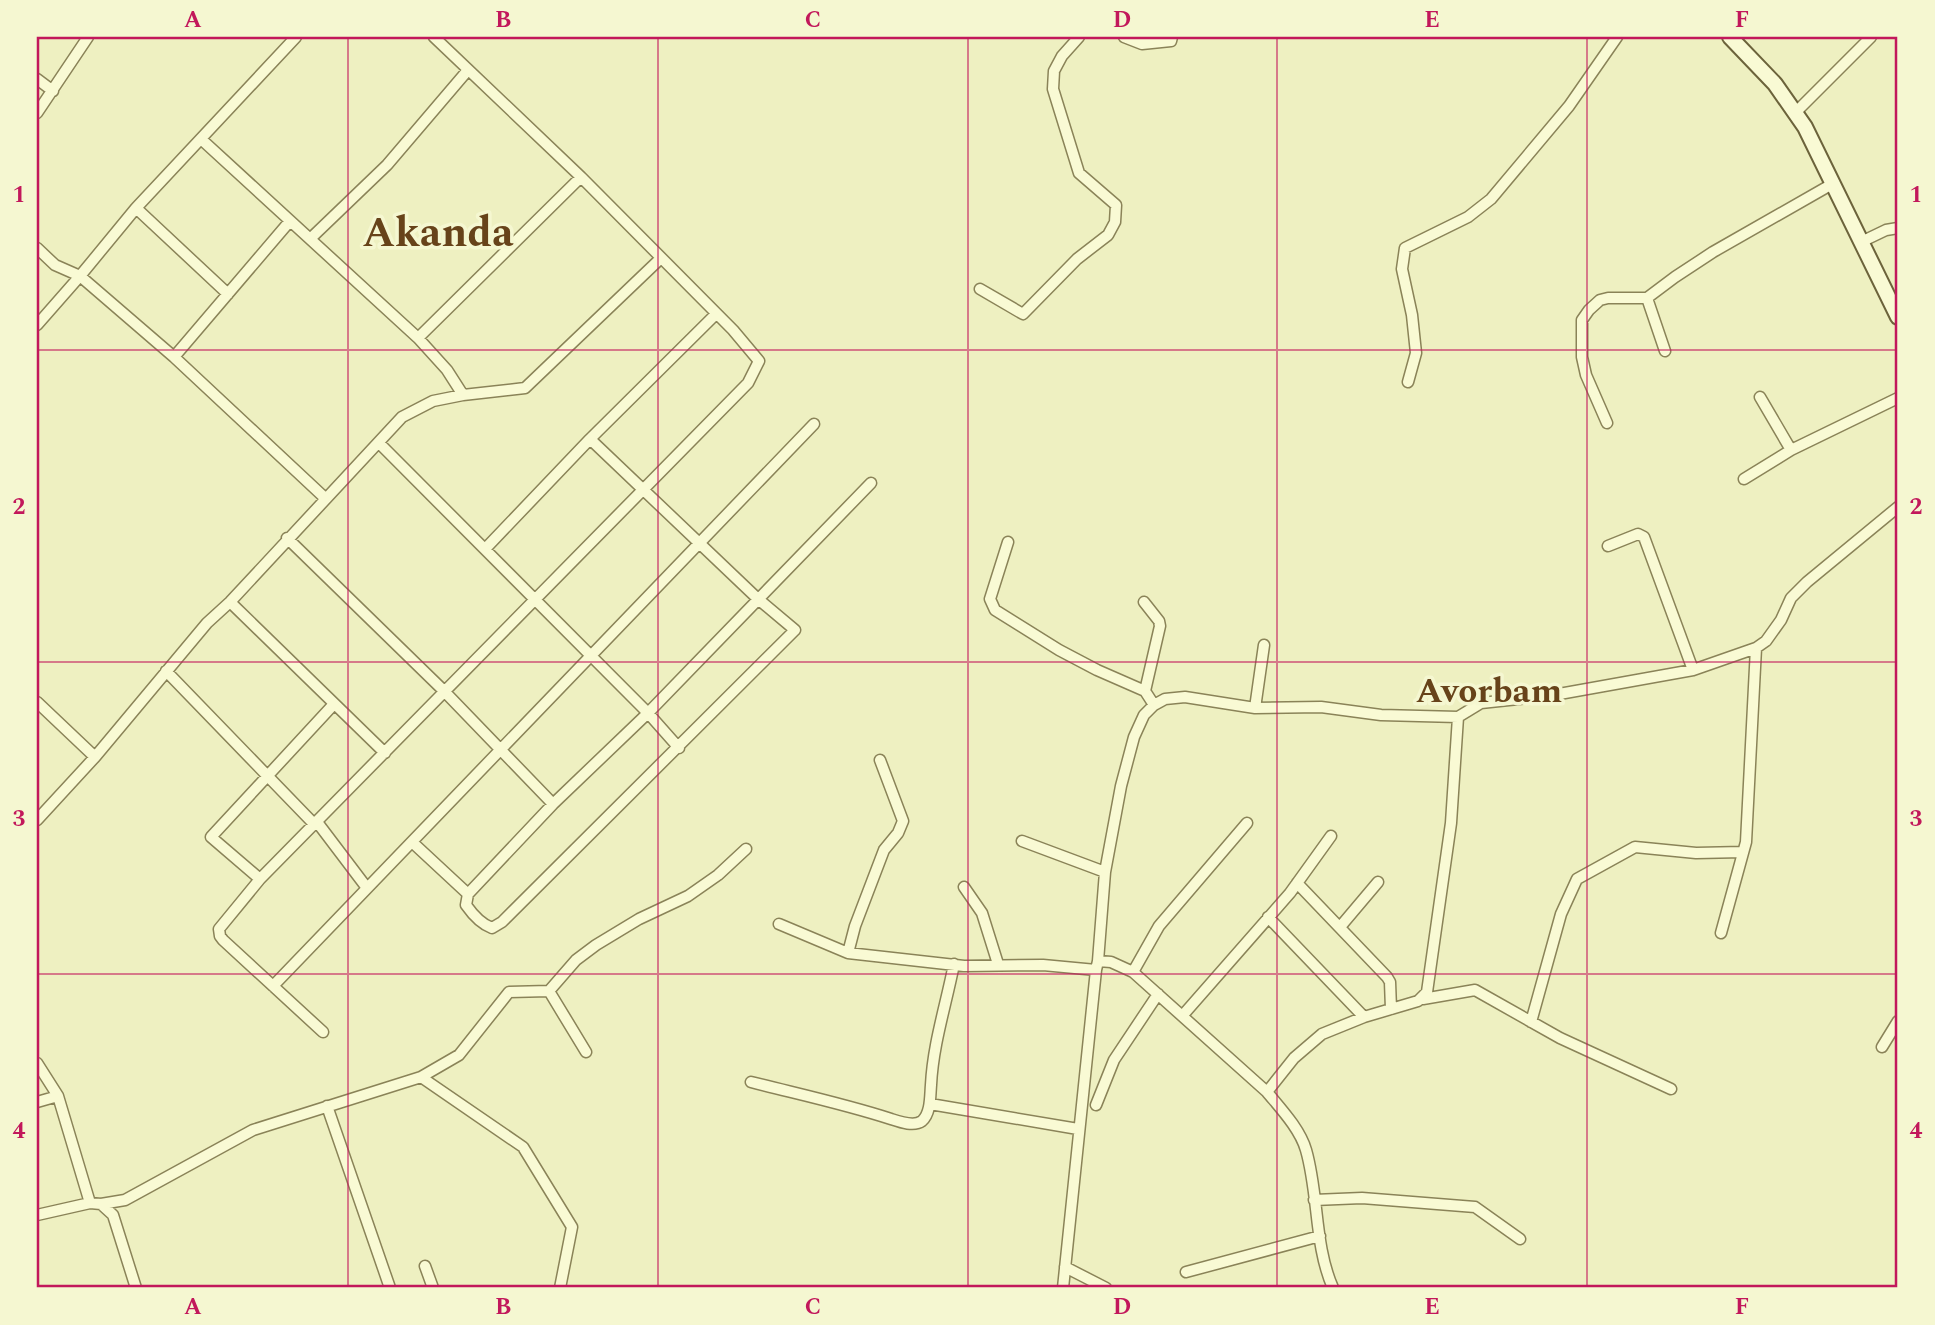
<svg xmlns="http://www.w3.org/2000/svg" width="1935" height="1325" font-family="Spectral,serif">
  <rect width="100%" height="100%" fill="#eef0c1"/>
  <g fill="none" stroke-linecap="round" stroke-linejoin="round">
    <g stroke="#8a8358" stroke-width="13">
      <path id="street" d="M1124,37l18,7 29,-3 1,-4
        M37,79l16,12
        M1796,112l75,-75
        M37,113l51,-76
        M201,139l217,199 29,32 16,25
        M136,208l92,86
        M311,238l76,-73 81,-95
        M1861,242l25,-12 12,-2
        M37,248l18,17 25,11 94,81 151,141
        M980,289l43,25 54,-55 31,-24 7,-13 1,-17 -37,-32 -26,-84 1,-18 8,-15 17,-19
        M1647,298l18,53
        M37,325l43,-49 56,-68 160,-171
        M418,338l163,-161
        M174,357l116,-136
        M1408,382l8,-29 -4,-38 -10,-46 3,-21 63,-31 23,-18 78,-93 48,-69
        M1760,397l31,53
        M1607,423l-21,-48 -4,-18v-37l7,-10 11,-10 8,-2h39l28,-21 38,-25 121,-69
        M590,439l168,160 37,31 -293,292 -10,6c-11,-4 -19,-13 -26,-23l2,-11 85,-90 95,-91 223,-230
        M379,443l269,270 31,35
        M1744,479l47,-29 107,-52
        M287,538l156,152 110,114
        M1008,542l-18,57 5,11 64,40 38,20 48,21 9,14
        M1608,546l30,-12 6,3 49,133
        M486,548l104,-109 126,-125
        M230,602l155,151
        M1144,602l15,19 1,5 -15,65
        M166,671l149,154
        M37,702l58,55
        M1255,708l9,-63
        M37,820l58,-63 112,-134 23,-21 172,-185 31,-16 30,-6 62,-7 135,-129
        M317,822l50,66
        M1022,841l83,31
        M412,842l56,52
        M260,879l-49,-42 123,-133
        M1297,883l90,94 3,5 1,27
        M964,887l18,26 16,51
        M1268,917l96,100
        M779,924l69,29 116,13 79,-1 53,5 2,-9
        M1340,927l38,-45
        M1721,933l25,-91 10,-194
        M848,953l7,-27 29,-76 14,-17 5,-12 -23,-61
        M1133,972l26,-46 88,-103
        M273,986l541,-562
        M549,991l37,61
        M1423,999l52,-9 85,48 111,51
        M1183,1015l107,-122 41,-57
        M1531,1022l30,-108 16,-35 58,-32 61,6 47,-1
        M323,1032l-100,-92 -3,-4 -1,-7 41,-50 488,-496 11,-22 -26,-31 -152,-153 -147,-140
        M1882,1047l16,-26
        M37,1063l21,33 32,107 11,1 12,11 23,73
        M421,1077l102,70 49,80 -12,61
        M751,1082c47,12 94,22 140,37 9,3 23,8 31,2 9,-8 8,-25 9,-36 2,-41 15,-80 23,-121
        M1267,1092l27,-34 28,-24 42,-17 54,-16 9,-9 24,-169 7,-106
        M37,1102l21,-6
        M930,1104l148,25
        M1096,1105l18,-45 44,-66
        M327,1106l63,182
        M1314,1200l48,-2 113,9 45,32
        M101,1204l24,-4 128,-70 168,-53 38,-22 50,-63 40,-1 27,-31 20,-15 43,-26 49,-23 30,-21 28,-26
        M37,1215l53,-12
        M425,1266l8,22
        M1065,1267l41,21
        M1186,1272l134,-36
        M1063,1288l33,-318
        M1333,1288c-19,-43 -14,-93 -27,-138 -6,-21 -25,-41 -39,-58l-134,-120 -22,-10 -13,-1 7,-89 16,-86 13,-49 10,-22 10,-10 11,-6 20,-2 70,11 66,-1 60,8 77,2 23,-14 67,-7 145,-26 63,-22 10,-7 15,-21 10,-22 16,-16 91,-75"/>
    </g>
    <g stroke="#6c633b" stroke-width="18">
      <path id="secondary" d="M1730,37l45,47 30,43 93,190"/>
    </g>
    <use href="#street" stroke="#f9fad4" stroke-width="10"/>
    <use href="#secondary" stroke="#f9fad4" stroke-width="14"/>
  </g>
  <path fill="none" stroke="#c2185b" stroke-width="2" stroke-opacity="0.55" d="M348,37v1251M658,37v1251M968,37v1251M1277,37v1251M1587,37v1251M37,350h1861M37,662h1861M37,974h1861"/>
  <g text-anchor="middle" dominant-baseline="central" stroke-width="7" stroke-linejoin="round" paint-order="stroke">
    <g font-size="35" font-weight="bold" fill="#67431a" stroke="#f5f7d1">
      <text x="1489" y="691">Avorbam</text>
    </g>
    <g font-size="42" font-weight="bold" fill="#67431a" stroke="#f5f7d1">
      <text x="438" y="233">Akanda</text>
    </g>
  </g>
  <rect width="1935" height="1325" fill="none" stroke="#f5f7d1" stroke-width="77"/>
  <rect x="38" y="38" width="1858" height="1248" fill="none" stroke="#c2185b" stroke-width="2.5"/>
  <g font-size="23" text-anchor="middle" font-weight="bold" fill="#c2185b">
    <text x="193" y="27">A</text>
    <text x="503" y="27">B</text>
    <text x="813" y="27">C</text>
    <text x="1122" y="27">D</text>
    <text x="1432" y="27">E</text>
    <text x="1742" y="27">F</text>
    <text x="19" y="202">1</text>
    <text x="1916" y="202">1</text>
    <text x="19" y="514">2</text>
    <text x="1916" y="514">2</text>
    <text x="19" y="826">3</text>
    <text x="1916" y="826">3</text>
    <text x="19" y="1138">4</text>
    <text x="1916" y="1138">4</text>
    <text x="193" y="1314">A</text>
    <text x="503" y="1314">B</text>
    <text x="813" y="1314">C</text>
    <text x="1122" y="1314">D</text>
    <text x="1432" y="1314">E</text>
    <text x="1742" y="1314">F</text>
  </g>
</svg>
